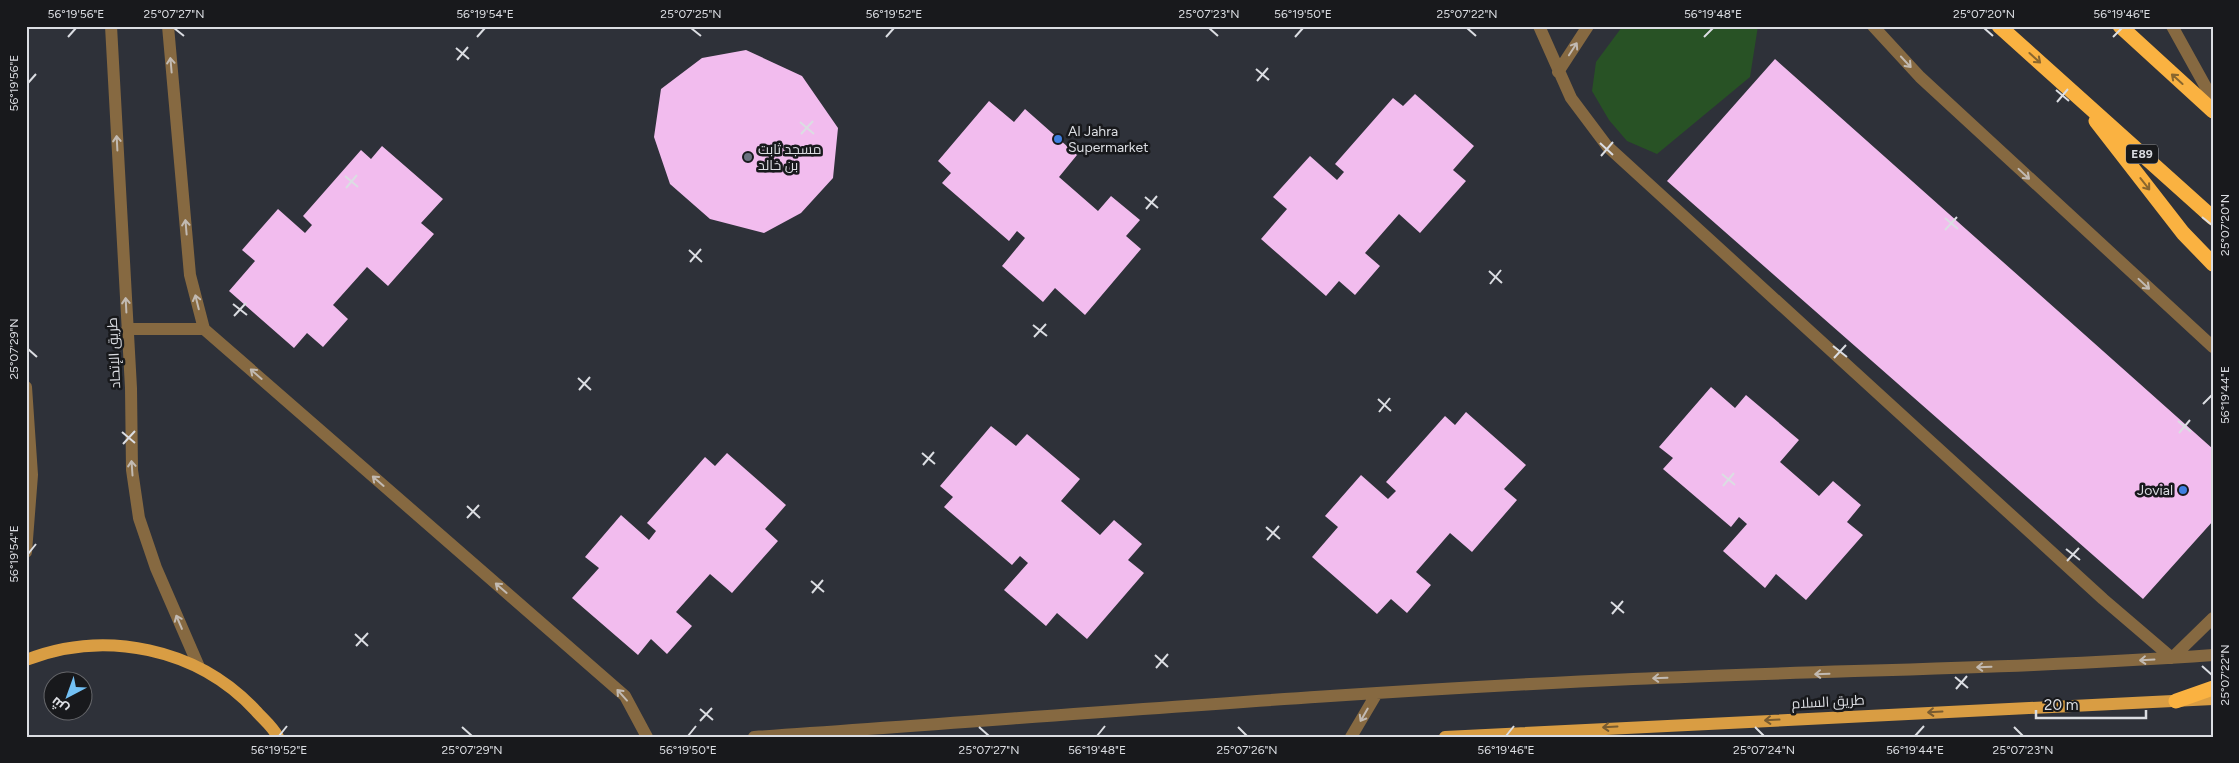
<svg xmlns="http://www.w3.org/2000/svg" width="2239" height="763" font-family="Figtree,Cairo,sans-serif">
  <rect width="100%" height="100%" fill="#2e3139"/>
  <path fill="#285225" d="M1758,26l-8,51 -93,77 -30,-13 -18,-21 -17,-29 4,-29 26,-35z"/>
  <path fill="#f2bcee" d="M746,50l56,26 36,52 -5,50 -32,35 -37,20 -54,-14 -40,-35 -16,-47 7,-48 41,-31z
    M1775,59l438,390v72l-70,78 -476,-418z
    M1415,94l59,52 -21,24 13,11 -46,52 -21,-19 -34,39 15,13 -25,29 -16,-14 -13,15 -65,-57 26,-30 -14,-12 37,-41 27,24 7,-8 -9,-8 58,-66 10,8z
    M989,101l25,21 11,-13 52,46 -18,22 39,34 13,-15 29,24 -14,16 15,13 -56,66 -30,-27 -12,14 -41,-36 23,-28 -8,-7 -8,10 -67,-58 9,-10 -13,-12z
    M382,146l61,53 -22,24 13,11 -46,52 -21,-19 -34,38 15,14 -25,28 -16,-14 -13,15 -65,-57 26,-30 -13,-11 36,-41 27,24 7,-8 -9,-9 58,-66 10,9z
    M1711,387l24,21 11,-13 53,45 -19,22 39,34 14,-15 28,24 -14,17 16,13 -57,65 -30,-26 -11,14 -42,-37 24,-27 -8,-7 -8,10 -68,-58 10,-11 -14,-11z
    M1466,412l60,53 -22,24 13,11 -45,52 -22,-19 -34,39 15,13 -24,28 -16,-14 -14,15 -65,-57 26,-30 -13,-11 36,-41 27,24 8,-8 -10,-9 59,-66 10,9z
    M991,426l25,20 11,-12 53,45 -19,22 39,34 14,-15 28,24 -14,16 16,13 -57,66 -30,-26 -11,13 -42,-36 24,-27 -8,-7 -8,9 -68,-58 9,-10 -13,-11z
    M727,453l59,52 -21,24 13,12 -46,52 -22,-19 -34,38 16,14 -25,28 -16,-15 -13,16 -66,-57 27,-30 -14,-11 36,-42 28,25 7,-9 -9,-8 58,-66 10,9z"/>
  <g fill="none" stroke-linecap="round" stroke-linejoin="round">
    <path stroke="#866941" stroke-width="12" d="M111,26l20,362 1,82 7,48 17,50 43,99
      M168,26l22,249 14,54 421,367 22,41
      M1539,26l32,72 36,48 496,453 69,59 41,-40
      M1873,26l47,51 293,270
      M2172,26l41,74
      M1558,72l30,-46
      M127,329h77
      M26,387l6,88 -6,77
      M754,737c293,-20 586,-45 879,-58 193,-9 387,-10 580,-24
      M1351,737l26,-44"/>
    <path stroke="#d99d43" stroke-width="12" d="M26,660c79,-31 172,-12 230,51 7,8 17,16 22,26
      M1445,737l768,-38"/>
    <path stroke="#fab241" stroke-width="15" d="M1999,26l214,192
      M2120,26l93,85
      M2096,121l87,112 30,31
      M2176,701l37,-13"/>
  </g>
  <defs><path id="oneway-shaft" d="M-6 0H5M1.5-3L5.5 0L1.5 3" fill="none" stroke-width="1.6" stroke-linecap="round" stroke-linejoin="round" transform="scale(1.25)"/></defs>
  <g stroke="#c2bab2">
    <use href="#oneway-shaft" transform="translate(1573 49) rotate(-57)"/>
    <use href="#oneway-shaft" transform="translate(1906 62) rotate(47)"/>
    <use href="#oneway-shaft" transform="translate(171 65) rotate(-95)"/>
    <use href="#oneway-shaft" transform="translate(117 143) rotate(-93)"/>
    <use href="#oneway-shaft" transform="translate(2024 174) rotate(43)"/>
    <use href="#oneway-shaft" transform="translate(186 227) rotate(-95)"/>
    <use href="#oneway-shaft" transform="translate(2144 284) rotate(43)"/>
    <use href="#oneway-shaft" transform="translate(197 302) rotate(-104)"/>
    <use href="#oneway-shaft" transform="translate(126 305) rotate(-93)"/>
    <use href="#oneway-shaft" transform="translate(256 374) rotate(-139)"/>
    <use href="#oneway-shaft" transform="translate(132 468) rotate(-94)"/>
    <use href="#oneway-shaft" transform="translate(378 481) rotate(-139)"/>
    <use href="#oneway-shaft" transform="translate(501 588) rotate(-139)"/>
    <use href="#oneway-shaft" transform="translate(179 622) rotate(-113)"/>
    <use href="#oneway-shaft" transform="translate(2147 660) rotate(177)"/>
    <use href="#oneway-shaft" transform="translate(1984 667) rotate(178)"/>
    <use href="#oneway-shaft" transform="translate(1822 674) rotate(178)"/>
    <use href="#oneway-shaft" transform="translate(1660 678) rotate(178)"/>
    <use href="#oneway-shaft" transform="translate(622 695) rotate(-132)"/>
    <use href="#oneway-shaft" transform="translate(1364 715) rotate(120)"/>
  </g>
  <g stroke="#89662e">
    <use href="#oneway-shaft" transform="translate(2035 58) rotate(42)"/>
    <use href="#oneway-shaft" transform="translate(2177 79) rotate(-138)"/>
    <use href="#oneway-shaft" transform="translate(2145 184) rotate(52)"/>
  </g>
  <g stroke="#785b30">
    <use href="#oneway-shaft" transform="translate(1935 712) rotate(177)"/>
    <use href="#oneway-shaft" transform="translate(1772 720) rotate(177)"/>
    <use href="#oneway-shaft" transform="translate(1610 727) rotate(177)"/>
  </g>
  <path fill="none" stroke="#dbdde2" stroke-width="2" d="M174,28l10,8M691,28l10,8M1209,28l9,8M1467,28l9,8M1984,28l9,8M68,37l8,-9M477,37l8,-9M886,37l8,-9M1295,37l8,-9M1704,37l9,-9M2113,37l9,-9M456,48l13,11M457,60l11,-13M1256,69l13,11M1257,81l11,-13M28,83l8,-9M2056,90l13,11M2057,102l11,-13M800,122l14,12M801,134l12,-13M1600,143l13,12M1601,156l12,-14M345,176l13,11M346,188l11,-13M1145,197l13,11M1146,209l11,-13M2202,217l10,8M1945,218l13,11M1945,230l12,-13M689,250l13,12M690,262l11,-13M1489,271l13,12M1490,284l11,-14M233,304l14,11M234,316l12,-13M1033,325l14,11M1034,337l12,-13M1833,346l14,11M28,349l9,8M1834,358l12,-13M578,378l13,12M579,390l11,-13M1378,399l13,12M2203,404l9,-9M1379,412l11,-14M2178,421l13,11M122,432l13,11M2179,433l11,-13M123,444l12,-13M922,453l13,11M923,465l11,-13M1722,474l13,11M1723,486l11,-13M467,506l13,12M467,518l12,-13M1266,527l14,12M1267,540l12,-14M2066,549l14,11M28,554l8,-10M2067,561l12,-13M811,581l13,11M812,593l11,-13M1611,602l13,11M1612,614l11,-13M355,634l13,12M356,646l12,-13M1155,655l13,12M2202,666l10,9M1156,668l12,-14M1955,677l13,11M1956,689l11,-13M700,709l13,11M700,721l12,-13M462,727l10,9M979,727l10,9M1238,727l9,9M1755,727l9,9M2014,727l9,9M279,736l8,-10M688,736l8,-10M1097,736l8,-10M1506,736l8,-10M1915,736l9,-10"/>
  <g fill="#3f7fe0" stroke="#18191c" stroke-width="2">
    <circle cx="1058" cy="139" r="5"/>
    <circle cx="2183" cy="490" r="5"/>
  </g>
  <circle fill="#6b7280" stroke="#18191c" stroke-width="2" cx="748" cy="157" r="5"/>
  <g text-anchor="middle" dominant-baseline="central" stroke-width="5" stroke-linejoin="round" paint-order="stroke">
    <rect fill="#18191c" stroke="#a0a2a7" stroke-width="1" x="2126" y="144.5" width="32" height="19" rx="4"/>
    <g font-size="12" font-weight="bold" fill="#dbdde2">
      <text x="2142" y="154">E89</text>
    </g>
    <g font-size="14" fill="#dbdde2" stroke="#18191c" text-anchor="start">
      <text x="1068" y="131">Al Jahra<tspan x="1068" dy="16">Supermarket</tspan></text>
      <text x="758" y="149">مسجد ثابت<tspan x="758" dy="16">بن خالد</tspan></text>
      <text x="2173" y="490" text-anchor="end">Jovial</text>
    </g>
    <g font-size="14" fill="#dbdde2" stroke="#18191c">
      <text transform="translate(114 353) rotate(-93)">طريق اﻹتحاد</text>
      <text transform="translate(1828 702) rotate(-3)">طريق السلام</text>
    </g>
  </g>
  <rect width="2239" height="763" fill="none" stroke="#18191c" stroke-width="55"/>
  <g transform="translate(68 696) rotate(221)"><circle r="24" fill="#18191c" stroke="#66676b"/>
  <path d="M0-4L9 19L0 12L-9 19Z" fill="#73c1f5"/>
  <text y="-8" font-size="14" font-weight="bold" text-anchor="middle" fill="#dbdde2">ش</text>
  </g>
  <path d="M2036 710v8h110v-8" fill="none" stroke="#dbdde2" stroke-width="2.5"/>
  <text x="2044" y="710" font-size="15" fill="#dbdde2" stroke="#18191c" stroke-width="4" paint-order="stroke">20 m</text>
  <rect x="28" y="28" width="2184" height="708" fill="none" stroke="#dbdde2" stroke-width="2"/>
  <g font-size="12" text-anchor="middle" fill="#dbdde2">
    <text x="76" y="18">56°19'56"E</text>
    <text x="174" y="18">25°07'27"N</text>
    <text x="485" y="18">56°19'54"E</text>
    <text x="691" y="18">25°07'25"N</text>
    <text x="894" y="18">56°19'52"E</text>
    <text x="1209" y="18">25°07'23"N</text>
    <text x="1303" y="18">56°19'50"E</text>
    <text x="1467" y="18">25°07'22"N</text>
    <text x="1713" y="18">56°19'48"E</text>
    <text x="1984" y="18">25°07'20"N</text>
    <text x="2122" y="18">56°19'46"E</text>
    <text transform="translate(14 83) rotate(-90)" y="4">56°19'56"E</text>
    <text transform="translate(2225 225) rotate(-90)" y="4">25°07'20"N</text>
    <text transform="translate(14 349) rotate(-90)" y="4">25°07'29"N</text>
    <text transform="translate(2225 395) rotate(-90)" y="4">56°19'44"E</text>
    <text transform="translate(14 554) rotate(-90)" y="4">56°19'54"E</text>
    <text transform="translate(2225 675) rotate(-90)" y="4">25°07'22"N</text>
    <text x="279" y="754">56°19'52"E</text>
    <text x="472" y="754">25°07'29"N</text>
    <text x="688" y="754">56°19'50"E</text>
    <text x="989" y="754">25°07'27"N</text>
    <text x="1097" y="754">56°19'48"E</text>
    <text x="1247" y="754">25°07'26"N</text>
    <text x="1506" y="754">56°19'46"E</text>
    <text x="1764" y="754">25°07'24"N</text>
    <text x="1915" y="754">56°19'44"E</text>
    <text x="2023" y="754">25°07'23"N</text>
  </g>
</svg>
